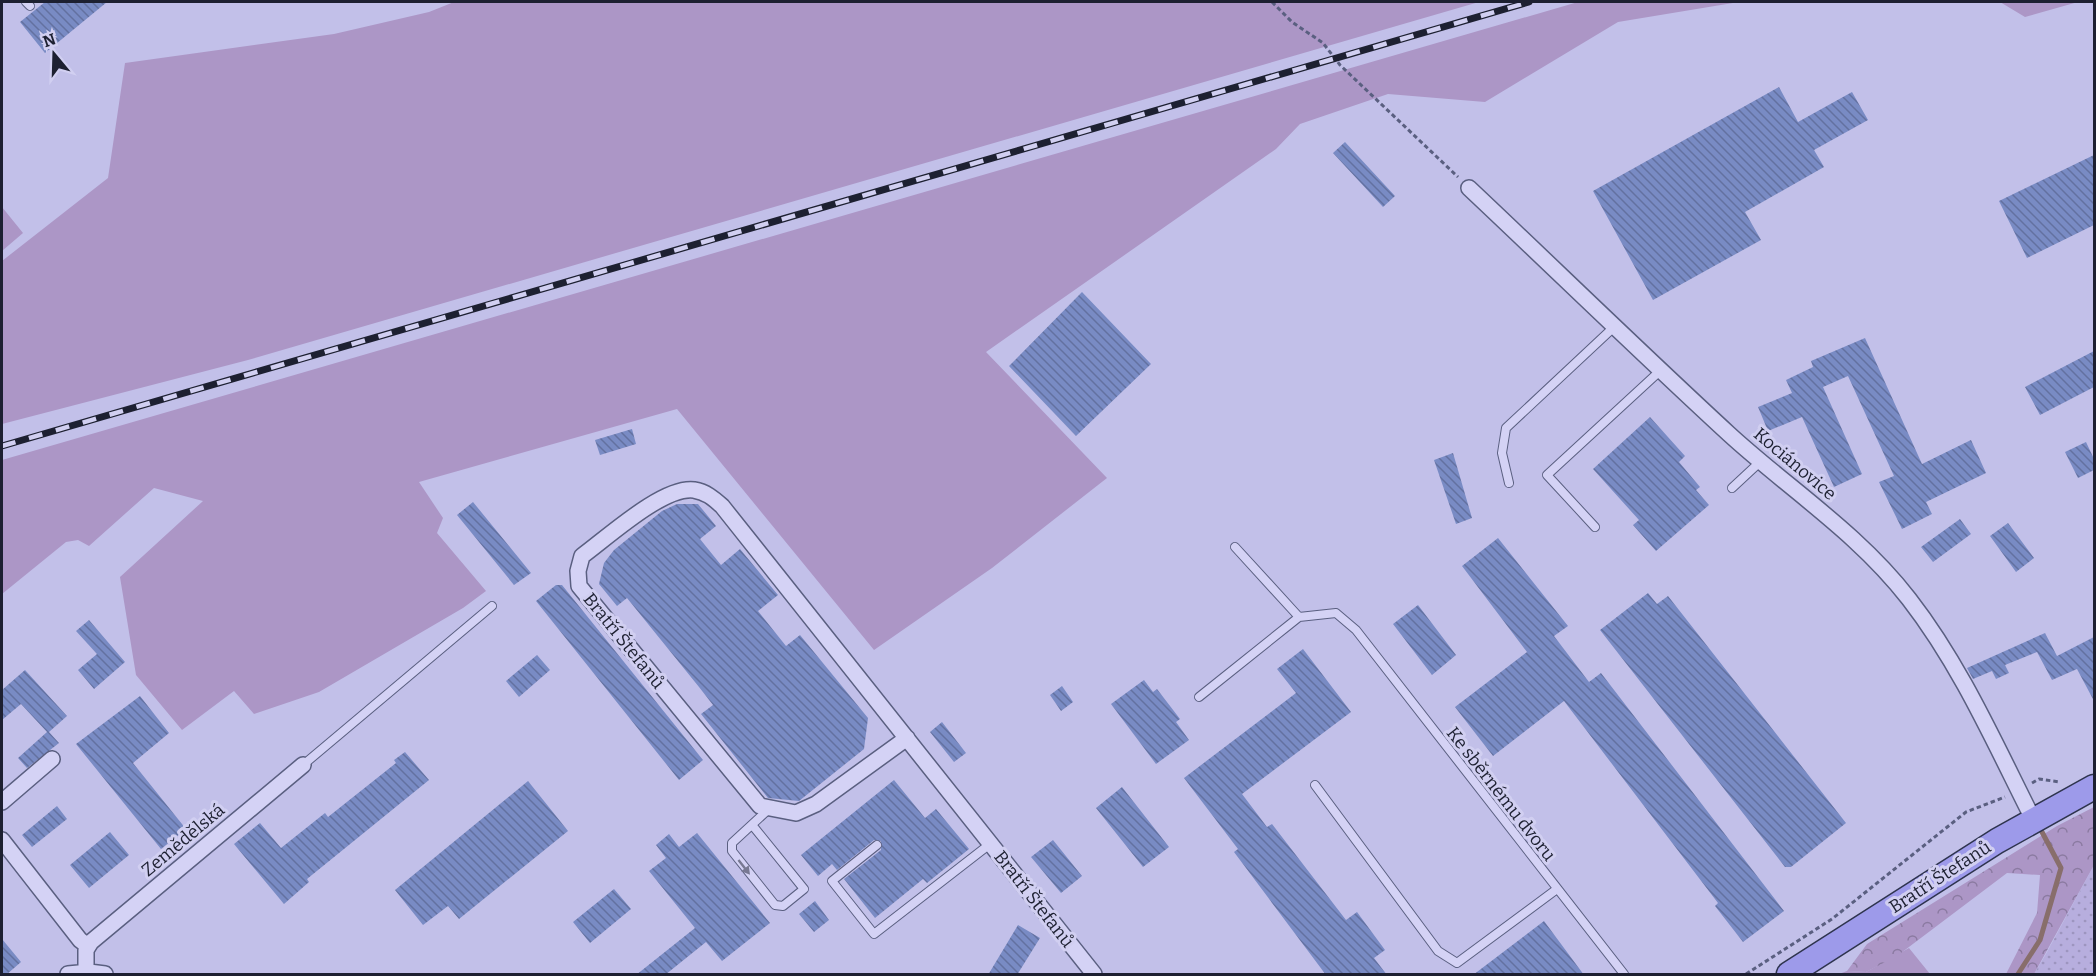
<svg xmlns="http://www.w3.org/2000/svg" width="2096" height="976" font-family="Bitter,serif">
  <defs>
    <pattern id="farmland-dots" width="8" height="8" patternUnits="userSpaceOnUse" patternTransform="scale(1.5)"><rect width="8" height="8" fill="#b7aede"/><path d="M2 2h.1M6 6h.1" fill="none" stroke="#9d95bf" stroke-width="1.8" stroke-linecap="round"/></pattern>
    <pattern id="forest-crowns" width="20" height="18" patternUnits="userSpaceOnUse" patternTransform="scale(1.5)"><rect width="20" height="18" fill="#ac96c6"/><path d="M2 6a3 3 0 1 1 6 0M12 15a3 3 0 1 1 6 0" fill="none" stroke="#8b7aa1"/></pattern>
    <pattern id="building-back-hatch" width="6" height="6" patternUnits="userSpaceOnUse" patternTransform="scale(1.5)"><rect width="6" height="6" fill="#798bc4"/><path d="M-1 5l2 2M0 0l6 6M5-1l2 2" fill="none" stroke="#6371a0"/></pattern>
  </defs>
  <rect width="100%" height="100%" fill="#c2c0e9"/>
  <path fill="url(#farmland-dots)" d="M2094,865v109h-60l12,-20z"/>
  <path fill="#ac96c6" d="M454,2h1025l-1231,358 -246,64v-163l106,-83 17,-115 209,-29 95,-22z
    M1578,2h161l-121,20 -133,80 -97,-8 -88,30 -24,25 -290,203 121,126 -115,90 -118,82 -197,-241 -258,73 24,36 -6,15 49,58 -23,17 -144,84 -65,22 -20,-23 -52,39 -46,-55 -16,-98 83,-76 -49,-13 -65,58 -11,-6 -12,2 -64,52v-134z
    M2000,2h78l-53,15z
    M2,207l21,26 -21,18z
    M1909,948l21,26h-91l8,-3 19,1z"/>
  <path fill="url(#forest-crowns)" d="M2094,807v58l-60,109h-28l31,-61 3,-38 -33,-2 -110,83 -31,16 -19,-1 20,-27 190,-118z"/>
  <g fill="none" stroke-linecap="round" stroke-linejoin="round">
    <path stroke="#886e6b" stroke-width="5" d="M2018,974l22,-34 21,-72 -19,-36"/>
  </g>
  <path fill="url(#building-back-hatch)" d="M45,2h62l-62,51 -25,-31z
    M1779,87l19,35 54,-30 16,28 -54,30 10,17 -79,45 16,28 -108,60 -60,-109z
    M1345,142l50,54 -12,11 -50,-54z
    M2094,155v70l-67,33 -28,-57z
    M1082,292l69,72 -75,72 -67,-70z
    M1865,338l57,126 49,-24 15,33 -60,29 6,12 -30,15 -23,-47 15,-6 -46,-100 -25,11 39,87 -28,13 -32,-70 -34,14 -10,-24 34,-14 -6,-13 27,-13 -2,-6z
    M2094,351v36l-54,28 -15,-28z
    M1650,417l35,39 -6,6 21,25 -4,3 13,15 -53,46 -23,-26 6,-5 -46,-51z
    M632,429l4,15 -36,11 -5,-15z
    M2086,442l8,17v11l-16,8 -13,-26z
    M1453,453l19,65 -16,6 -22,-64z
    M473,502l58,71 -17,12 -57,-70z
    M677,504h21l18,22 -16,13 21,26 19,-16 38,46 -20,16 28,35 14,-11 68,83 -4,31 -65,52 -31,-3 -67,-84 12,-9 -14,-18 -72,-89 -10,8 -18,-22 5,-21 10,-13 48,-39z
    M1960,519l11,15 -38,28 -12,-15z
    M2008,523l26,35 -18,14 -26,-36z
    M1498,538l70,88 -14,10 35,46 12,-9 183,238 -41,31 -28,-36 3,-3 -154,-202 -71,55 -38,-49 72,-55 -65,-86z
    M556,585h6l141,175 -24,20 -143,-179z
    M1648,593l9,11 11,-8 178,227 -55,44h-6l-185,-237z
    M1418,605l38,50 -24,20 -39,-51z
    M89,620l36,42 -31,27 -16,-19 19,-16 -21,-23z
    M2045,633l12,23 37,-19v64l-17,-32 -25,11 -15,-28 -32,13 4,8 -13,6 -4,-8 -19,8 -6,-11z
    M1303,649l48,63 -109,82 25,33 5,-3 74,96 11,-8 28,38 -11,8 13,17h-61l-92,-123 4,-3 -54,-71 112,-85 -19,-24z
    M537,655l13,15 -31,27 -13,-16z
    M25,670l42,46 -18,16 10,11 -32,25 -9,-10 29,-26 -26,-28 -19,16v-30z
    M1144,680l9,12 4,-3 23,30 -4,3 13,18 -33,24 -45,-60z
    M1062,686l11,16 -12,9 -11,-16z
    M140,696l29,37 -36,30 53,66 -25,20 -85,-105z
    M942,722l24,31 -12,9 -24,-30z
    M405,752l24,28 -122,99 2,3 -25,22 -50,-60 26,-21 21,25 44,-35 3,4 68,-54 -2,-3z
    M894,780l31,38 11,-9 33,40 -42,34 -4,-4 -48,39 -31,-39 37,-29v-9l-7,-1 -37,30 -5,-6 -14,12 -17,-21z
    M528,781l40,50 -109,88 -11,-13 -25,19 -28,-35z
    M1122,787l47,60 -26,20 -47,-59z
    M57,806l10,13 -35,28 -10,-12z
    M110,832l19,23 -40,33 -19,-23z
    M697,833l73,90 -48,38 -16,-19 -41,33h-29l59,-47 -46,-57 17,-13 -10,-13 13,-11 10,13z
    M1053,840l29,36 -21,17 -30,-36z
    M614,889l17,20 -41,34 -17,-21z
    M815,901l14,19 -15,12 -15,-18z
    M1544,921l40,54h-111z
    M1018,925l22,13 -23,37h-29z
    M2,939l19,23 -15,13h-4z"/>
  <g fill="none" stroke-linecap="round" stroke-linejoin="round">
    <g stroke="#5a5f80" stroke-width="10">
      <path id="lane" d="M26,2l4,4
        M1509,483l-7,-30 4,-25 108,-101
        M1732,488l29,-27
        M1595,527l-48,-52 114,-105
        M1235,547l64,70 37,-4 20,17 268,344
        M1199,697l100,-80
        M303,765l189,-159
        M1315,785l123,166 19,12 100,-74
        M753,826l51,63 -21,17 -8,-1 -43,-54v-8l38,-35
        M877,845l-45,36 42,53 116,-90"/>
    </g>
    <g stroke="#5a5f80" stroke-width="18">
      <path id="street" d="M1469,188c87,82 172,165 260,246 60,55 129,99 180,165 52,67 86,145 124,220
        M907,738l-91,66 -20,9 -36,-7 -181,-220 -1,-15 4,-15c25,-18 81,-70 112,-66 12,2 19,8 28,16 124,156 248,312 372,468
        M2,802l50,-43
        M2,840l78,100 8,6
        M86,972v-22l5,-8 212,-177
        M68,974l21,-2 16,2"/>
    </g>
    <g stroke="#2e344e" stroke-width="27">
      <path id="primary" d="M1789,974l208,-133 97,-54"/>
    </g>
    <path stroke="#5a5f80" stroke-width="3" stroke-dasharray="4.5 3" stroke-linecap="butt" d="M1272,2l20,20 31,21 17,22 118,112
      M2032,783l7,-4 21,3
      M1746,974l86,-55 134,-107 39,-15"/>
    <use href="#lane" stroke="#d4d2f5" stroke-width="8"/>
    <use href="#street" stroke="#d4d2f5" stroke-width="15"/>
    <use href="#primary" stroke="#9d9aea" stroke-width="24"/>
    <g stroke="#1d2031" stroke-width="7">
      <path id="rail" d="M2,446l1527,-444"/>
    </g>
    <use href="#rail" stroke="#d1cff1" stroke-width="4.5" stroke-dasharray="14" stroke-linecap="butt"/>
  </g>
  <defs><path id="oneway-solid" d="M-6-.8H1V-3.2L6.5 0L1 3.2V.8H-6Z" transform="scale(1.5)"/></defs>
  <use fill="#787993" href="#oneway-solid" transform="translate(744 867) rotate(52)"/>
  <g text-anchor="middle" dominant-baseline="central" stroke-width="6" stroke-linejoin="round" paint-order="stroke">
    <g font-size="18" fill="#1d2031" stroke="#d1cff1">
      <text transform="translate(1795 464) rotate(40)">Kociánovice</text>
      <text transform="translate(624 641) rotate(51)">Bratří Štefanů</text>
      <text transform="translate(1501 794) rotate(52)">Ke sběrnému dvoru</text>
      <text transform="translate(183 840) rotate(-40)">Zemědělská</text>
      <text transform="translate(1940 877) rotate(-33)">Bratří Štefanů</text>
      <text transform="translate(1034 899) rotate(52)">Bratří Štefanů</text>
    </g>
  </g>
  <rect width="2096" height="976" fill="none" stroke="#1d2031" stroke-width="6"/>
  <g transform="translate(54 54) rotate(341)" stroke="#d1cff1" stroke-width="4.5" paint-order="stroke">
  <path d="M0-4.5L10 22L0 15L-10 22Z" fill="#1d2031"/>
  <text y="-9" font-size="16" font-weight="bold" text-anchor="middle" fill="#1d2031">N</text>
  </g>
</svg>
